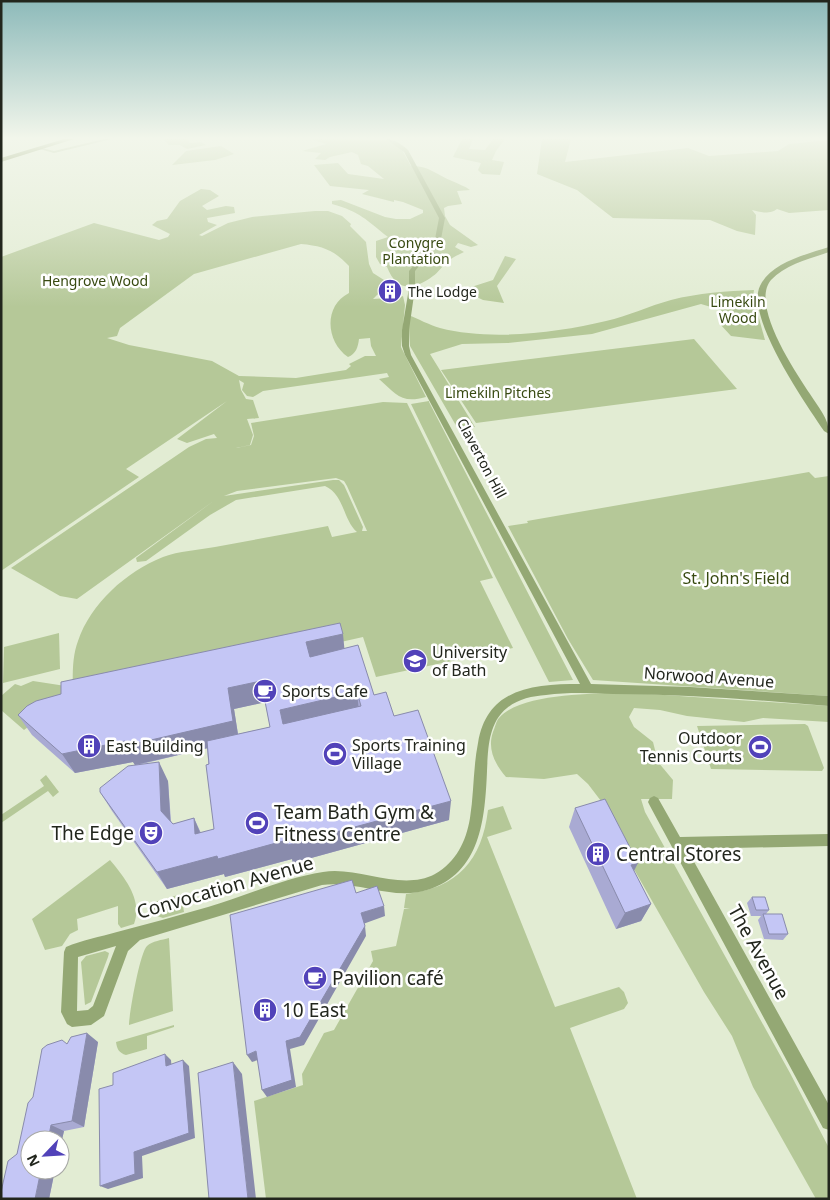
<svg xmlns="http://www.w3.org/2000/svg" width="830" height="1200" font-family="'Noto Sans',sans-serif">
  <rect width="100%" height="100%" fill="#e2ecd3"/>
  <path fill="#b5c898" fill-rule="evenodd" d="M163,139h24l3,4 11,-1 5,3 -19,4 -7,-4h-11z
    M311,139l77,1 13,8 10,18c17,-1 26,9 41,15 6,3 13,5 18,9l-13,1 5,13 -14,2 -4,2 1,8 5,9 28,20 -7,2 -13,-4 -3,4 9,5c-6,3 -13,6 -17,10 -5,4 -8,10 -14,14 -20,15 -36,16 -46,-9l-7,-3 -4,-7v-16l12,-4c-22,-17 -27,-25 -56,-33v-3l9,-1 44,17 11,2h14l13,-6v-3l-20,-8 -9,-2v2l-32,-8 7,-4 -39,-4 -16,-21 24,-2 10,11 36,5 -16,-13 -7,-2 -3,-9 -6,-3 -22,5 -5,3 -10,-1 6,-6 -19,-2 24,-7z
    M462,139h11l-4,10 16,1 8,-11h12l-9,12 -4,9 12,2 -4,13 -18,-1 -4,-4 3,-7 -28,-6z
    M542,139h29l-6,23 123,-14 21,8 69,-5 11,-7 40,-4v70l-40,3 -12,-4c-8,6 -16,3 -25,1l4,5 -1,20 -18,-4 -27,-11 -97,-2 -36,-28 -40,-16z
    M221,146l13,8 -19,6 -43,5 14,-14z
    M201,189l9,1 9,6 -17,10 5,4 19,-4 8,1 1,6 -28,5 1,4 9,3 -18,10 3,1 26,-13 24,-6 63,-6h13l14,5 9,8 -1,2 16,16 3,22 4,9 11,7 3,5 -14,14 15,-1 2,3 13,-5 2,9 -4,42 25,50c-25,7 -30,-3 -47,-18l10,-2 -2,-4 -124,18 -10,6 -6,-1 -5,-6 2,-7 -5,-3 2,10 5,9 7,1 6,18 -12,1 6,16 -3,10 -14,3 15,-3 3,-9 -3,-13 132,-21 24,1 86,175 -13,3 33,67 -137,29 -13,-40 -290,65c0,-20 -2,-43 5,-61 13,-38 48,-69 85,-84 16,-6 35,-7 52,-10 38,-7 75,-14 113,-21l4,11 25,-5c-14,-12 -13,-38 -32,-46l-89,14 -26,15 -64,46 -9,1 -1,-4 79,-58 -138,99 -17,-3 -49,-28 178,-121 17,-8 11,-1 -3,-4 -27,9 -10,-4 50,-38 -101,68 13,8 -138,94v-314l93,-34 65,17 9,-3 2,-3 -18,-9 5,-4 10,-2 13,-18zM301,244c22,2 33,6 48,22v27c-26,13 -23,49 -1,64 8,-3 10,-10 11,-18l11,-1 1,8 5,10h-11l-16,8 2,2 -5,4 -50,8 -57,-2 -27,-15 -83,-16 -22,-7 10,-2 3,-8 74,-54zM336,478l8,3 3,5 20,45h-5l1,-4 -19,-42 -5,-5h-6l-109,16 13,-5z
    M505,256l11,3 -19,27 7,17 -21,-3 -21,-10 31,-10z
    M754,290l-1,7 12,43 -34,-4 -11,-12 5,-4 -4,-10 -20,-6 -109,30 -85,9 -45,1 -32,10 45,73 -17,2 -48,-83 -2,-31c11,4 21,10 32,13 50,13 116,5 166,-7 22,-5 43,-15 65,-21 27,-7 56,-9 83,-10z
    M694,339l43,50 -261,34 -35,-53z
    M429,401v1l144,278 -24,2 -55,-108 -83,-170z
    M809,472l6,6 14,-2v220l-236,-16 -25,-41 -60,-113 20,-3 -1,-2z
    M59,633l1,36 -57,14 1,-36z
    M33,681l39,6 -28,28 -20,15 -23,-20v-14l14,-12 6,2z
    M620,692l209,14v16l-66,-4 -19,4 -57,-6 -27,-6 -26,-2 -5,9 5,10 19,15 5,20 15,18 -1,19h-31l4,13 145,261 39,75v51h-13l-63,-112 -21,-51 -28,-44 -73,-128 -30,-63 -13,-17 -11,-10 -33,5 -38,-2c-11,-13 -19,-28 -13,-45 2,-4 3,-11 6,-14 22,-25 89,-23 121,-26z
    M805,724l3,2 16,42 -2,3 -111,-2 -14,-43z
    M46,775l13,17 -6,5 -5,-6 -47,32v-8l43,-29 -4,-6z
    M503,806l9,23 -25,8 68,170 64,-20 5,5 4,11 -4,6 -54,19 67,171h-371l-12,-98 49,-16 -1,-11 22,-41 10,-3 39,-69 -2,-10 25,-5 8,-37h6l-6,-1 2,-14c52,-6 76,-34 82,-84z
    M110,860c15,18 33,40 24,64l-13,4 -3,-4v-18l-41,13 1,11 -8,4 -8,12 -17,4 -13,-31z
    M181,894l3,18 -21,6 -9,-3 -3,-5v-7z
    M169,938l4,73 -44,14c0,-11 11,-73 18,-79 5,-5 15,-6 22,-8z
    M105,951l4,2 -1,4 -17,45 -6,3 -4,-43 5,-6z
    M174,1025v2l-27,9v13l-21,6c-7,-2 -9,-6 -10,-13z"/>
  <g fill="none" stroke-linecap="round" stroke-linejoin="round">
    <path fill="#94a874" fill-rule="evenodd" d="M104,139h8l-58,14 -18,-5 2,-1 16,4z
      M386,139c9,0 15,5 22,11l37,68 -4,21 -26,32v17l-6,42v16l2,9 180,329 99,3 139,9v10c-72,-6 -144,-12 -216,-12 -22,-1 -45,-2 -67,1 -14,1 -28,4 -39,13 -19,15 -19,42 -20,63 -2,47 -6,103 -60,119 -34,11 -70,-10 -105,-5l-182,55 -12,11 -24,65 -13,9 -19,2 -5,-3 -6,-12 3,-60 2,-5c16,-7 34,-10 51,-15 30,-8 60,-16 91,-25 38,-11 76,-29 115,-35 36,-6 78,20 112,2 21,-12 31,-32 35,-56 4,-24 3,-50 8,-75 9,-55 55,-59 102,-59l-175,-329 -3,-9v-16l7,-42v-17l26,-32 4,-21 -35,-66zM116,946l-23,60 -5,4 -11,1 1,-54z
      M654,796l4,2 22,39 149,-3v12l-142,3 142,256v25l-6,-2 -173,-322 -2,-4 2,-4z"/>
    <path fill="#94a874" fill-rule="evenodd" d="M829,247v5c-19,7 -43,12 -58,28 -21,25 24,91 39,114 8,13 19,24 19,40l-5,-3c-18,-27 -79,-114 -64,-145 10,-23 47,-32 69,-39z"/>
    <path fill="#4c6412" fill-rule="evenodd" d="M64,139h10l-73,23v-4z"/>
  </g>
  <path fill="#a9aad3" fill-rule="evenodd" d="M345,649l29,46 20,21 55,104 -156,43 -1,-4 -67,18 -1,-3 -57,15 -55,-78 -12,-19 35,-27 -2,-3 -58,11 -43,-38 -14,-20zM265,702l5,25 -32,7 -4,-25zM207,748l7,81 -13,4 -7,-15 -21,6 -2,-3 -3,-40 -30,-16z
    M575,808l59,63 17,33 -10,17 -25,8 -47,-102z
    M752,897l17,13 -3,4 22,20 -5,6 -19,-1 -6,-19 3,-4h-10l-4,-13z
    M98,1042l-14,85 -20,4 -4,17v-8l-30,30h25l-6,29 -32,-45 16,-57 34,-53z"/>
  <path fill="#898bac" d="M343,634l2,21 -36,8 -3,-21z
    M261,681l5,21 -32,7 5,32 -104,24 -2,-3 -58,11 -13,-19 63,-13 103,-53z
    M357,692l2,20 -75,18 -4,-20z
    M159,762l9,19 3,49 -10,-19z
    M451,801l-2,19 -156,43 -1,-4 -67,18 -1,-3 -57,15 -10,-17 60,-16 70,-16z
    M194,818l8,19 -7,-3z
    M638,863l-9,18 2,-16z
    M651,904l-10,17 -25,8 9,-16z
    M384,906l1,10 -22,8 -2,-11z
    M365,926l1,10 -62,109 -14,4 6,38 -29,10 -5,-7 24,-49z
    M87,1033l11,9 -14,85 -12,-6z
    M256,1051l5,8 -9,3 -5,-7z
    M165,1054l6,6 1,12 -6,-6z
    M183,1060l6,6 6,72 -53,18 1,22 -35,11 -8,-3 34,-34z
    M233,1062l9,12 14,125h-8z
    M51,1125l13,6 -4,17v-8h-12z
    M41,1170h14l-6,29h-14z"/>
  <path fill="#c4c6f5" stroke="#898bac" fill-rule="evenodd" d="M340,623l3,11 -37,8 4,15 48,-12 16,50 12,-3 8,24 24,-6 33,91 -163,44 -1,-5 -69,19 -1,-3 -60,16 -57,-80v-4l28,-22 31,-4 2,49 12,13 21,-6 1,16 19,-5 -8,-64 3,-1 -2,-23 63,-14 -9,-46 -33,7 5,33 -108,25v-5l-63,13 -44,-39 9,-9 9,-5 25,-7v-12zM357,692l4,14 -78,18 -3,-14z
    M605,799l33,64 -7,2 20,39 -26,9 -50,-105z
    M352,880l4,13 21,-7 7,20 -23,7 4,13 -65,111 -14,4 6,39 -30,10 -6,-39 -9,4 -17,-140z
    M752,897h13l4,13h-13z
    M763,914h19l6,20h-19z
    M87,1033l-15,88 -21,4 -3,15h-18v30h11l-6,29h-34v-7l7,-31 9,-7 11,-51 5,-6 9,-48 5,-4 15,-5 5,4 4,-7z
    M165,1054l1,12 17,-6 6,73 -55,19 1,22 -35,12 -1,-97 14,-4v-12z
    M233,1062l15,137h-39l-11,-126z"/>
  <linearGradient id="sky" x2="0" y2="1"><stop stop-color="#8dbaba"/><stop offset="0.45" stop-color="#f2f6eb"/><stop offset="1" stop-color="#f2f6eb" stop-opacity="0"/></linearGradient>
  <rect width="830" height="307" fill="url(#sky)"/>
  <defs>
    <g id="building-disc" transform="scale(1.25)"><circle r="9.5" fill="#5142b9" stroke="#fff"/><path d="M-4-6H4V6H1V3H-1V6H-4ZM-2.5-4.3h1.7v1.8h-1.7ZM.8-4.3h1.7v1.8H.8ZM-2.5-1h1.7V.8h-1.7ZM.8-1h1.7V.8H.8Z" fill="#fff"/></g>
    <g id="university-disc" transform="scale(1.25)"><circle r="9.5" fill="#5142b9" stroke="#fff"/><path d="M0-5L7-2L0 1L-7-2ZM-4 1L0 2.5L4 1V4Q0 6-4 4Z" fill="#fff"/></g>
    <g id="cafe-disc" transform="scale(1.25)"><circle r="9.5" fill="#5142b9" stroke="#fff"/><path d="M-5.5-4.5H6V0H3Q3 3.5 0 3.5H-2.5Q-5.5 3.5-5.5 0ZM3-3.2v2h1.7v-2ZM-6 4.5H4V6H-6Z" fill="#fff"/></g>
    <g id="stadium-disc" transform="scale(1.25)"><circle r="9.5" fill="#5142b9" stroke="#fff"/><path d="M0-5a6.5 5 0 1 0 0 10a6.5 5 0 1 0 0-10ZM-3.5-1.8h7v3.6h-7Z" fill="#fff"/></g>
    <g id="theatre-disc" transform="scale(1.25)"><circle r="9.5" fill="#5142b9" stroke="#fff"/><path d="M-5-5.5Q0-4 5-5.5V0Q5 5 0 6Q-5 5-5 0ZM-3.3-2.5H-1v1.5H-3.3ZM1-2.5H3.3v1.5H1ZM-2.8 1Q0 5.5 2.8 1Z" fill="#fff"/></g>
  </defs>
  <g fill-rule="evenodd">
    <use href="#building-disc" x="390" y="291"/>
    <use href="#university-disc" x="415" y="661"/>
    <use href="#cafe-disc" x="265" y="691"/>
    <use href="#building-disc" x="89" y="746"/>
    <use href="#stadium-disc" x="760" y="747"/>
    <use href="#stadium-disc" x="335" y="754"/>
    <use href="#stadium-disc" x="257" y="823"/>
    <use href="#theatre-disc" x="151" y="833"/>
    <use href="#building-disc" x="598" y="854"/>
    <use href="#cafe-disc" x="315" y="978"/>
    <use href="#building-disc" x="265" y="1010"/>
  </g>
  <g text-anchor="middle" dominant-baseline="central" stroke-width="5" stroke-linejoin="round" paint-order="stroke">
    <g font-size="14" fill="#384a11" stroke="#fff">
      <text x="416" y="242">Conygre<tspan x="416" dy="16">Plantation</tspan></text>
      <text x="95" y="280">Hengrove Wood</text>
      <text x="738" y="301">Limekiln<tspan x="738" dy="16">Wood</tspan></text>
      <text x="498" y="392">Limekiln Pitches</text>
    </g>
    <g font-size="14" fill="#22261d" stroke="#fff" text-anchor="start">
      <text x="408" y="291">The Lodge</text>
    </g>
    <g font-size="14" fill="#22261d" stroke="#fff">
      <text transform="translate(482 458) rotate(62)">Claverton Hill</text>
    </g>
    <g font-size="16" fill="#384a11" stroke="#fff">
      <text x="736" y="578">St. John's Field</text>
    </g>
    <g font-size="16" fill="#22261d" stroke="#fff" text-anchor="start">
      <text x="432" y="652">University<tspan x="432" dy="18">of Bath</tspan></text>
      <text x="282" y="691">Sports Cafe</text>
      <text x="742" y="738" text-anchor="end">Outdoor<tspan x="742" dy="18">Tennis Courts</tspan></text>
      <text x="352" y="745">Sports Training<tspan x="352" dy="18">Village</tspan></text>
      <text x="106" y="746">East Building</text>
    </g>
    <g font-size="16" fill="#22261d" stroke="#fff">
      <text transform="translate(709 677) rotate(4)">Norwood Avenue</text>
    </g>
    <g font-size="19" fill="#22261d" stroke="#fff" text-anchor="start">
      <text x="274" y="812">Team Bath Gym &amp;<tspan x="274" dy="22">Fitness Centre</tspan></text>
      <text x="134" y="833" text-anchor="end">The Edge</text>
      <text x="616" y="854">Central Stores</text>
      <text x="332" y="978">Pavilion café</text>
      <text x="282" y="1010">10 East</text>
    </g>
    <g font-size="19" fill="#22261d" stroke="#fff">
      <text transform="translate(225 887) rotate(-16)">Convocation Avenue</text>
      <text transform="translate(759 952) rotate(61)">The Avenue</text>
    </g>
  </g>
  <rect width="830" height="1200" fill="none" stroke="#22261d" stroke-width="5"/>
  <g transform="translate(45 1155) rotate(245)"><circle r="24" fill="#ffffff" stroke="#a7a8a5"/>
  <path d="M0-4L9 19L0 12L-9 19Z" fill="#5142b9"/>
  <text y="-8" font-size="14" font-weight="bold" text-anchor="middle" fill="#22261d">N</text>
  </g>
</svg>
